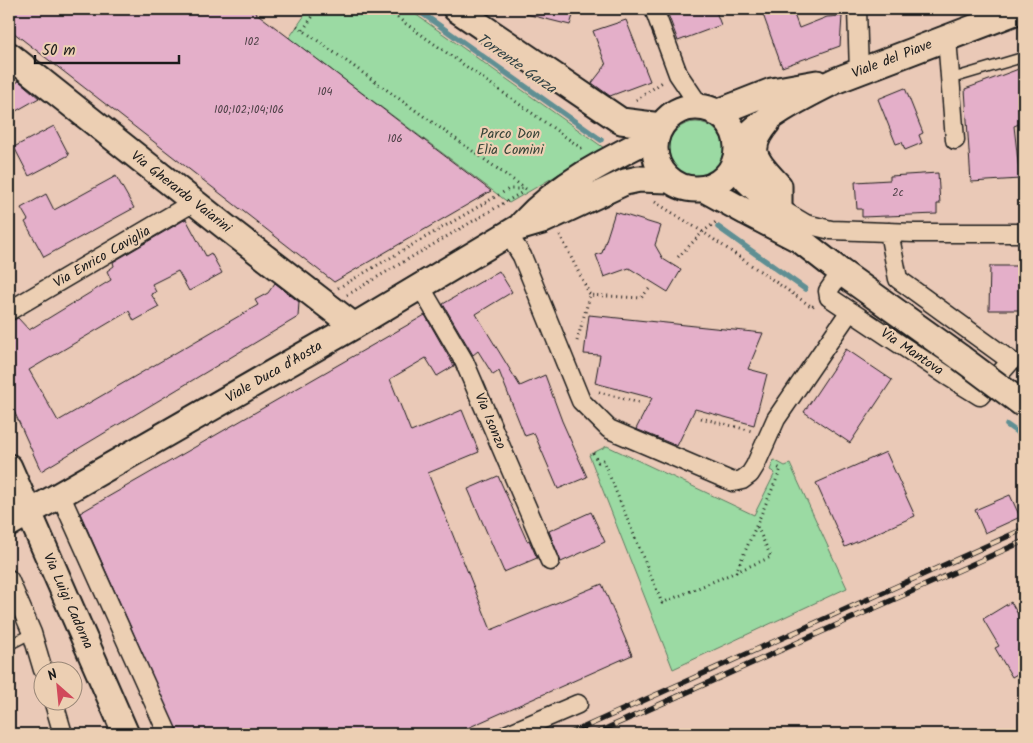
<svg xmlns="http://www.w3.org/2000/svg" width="1033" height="743" font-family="Kalam,sans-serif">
  <rect width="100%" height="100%" fill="#eac9b7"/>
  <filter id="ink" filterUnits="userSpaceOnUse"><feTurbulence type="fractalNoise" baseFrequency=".02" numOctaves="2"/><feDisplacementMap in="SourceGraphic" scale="10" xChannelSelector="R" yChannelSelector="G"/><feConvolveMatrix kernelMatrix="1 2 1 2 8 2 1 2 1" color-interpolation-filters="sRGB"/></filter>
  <g filter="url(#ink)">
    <path fill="#9bdaa3" stroke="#5c7b60" d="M309,9h99l196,139 -95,55 -220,-165z
      M668 150a28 28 0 1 1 56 0a28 28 0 1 1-56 0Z
      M1024,126v85l-6,-82z
      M607,446l147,69 21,-42 -5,-3 4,-10 11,6 5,-2 57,124 -174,81 -84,-214z"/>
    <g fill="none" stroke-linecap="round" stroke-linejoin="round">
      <path stroke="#5e8f93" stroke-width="5.5" d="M416,9l185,131
        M718,227l87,62
        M1007,425l17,12"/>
    </g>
    <path fill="#e4afc9" stroke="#1c1c1c" d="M9,9h242l240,182 -157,91 -325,-253z
      M526,9h49l-5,16 -44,-11z
      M666,9h49l6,16 -43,16z
      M761,9h31l7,19 28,-11 15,-1 -2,30 -58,21z
      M626,20l24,61 -40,15 -18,-13 14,-18 -13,-34z
      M1024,67v55l-10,4 6,53 -49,3 -6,-93z
      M19,81l20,17 -30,17v-28z
      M905,88l18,45 -4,2 3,8 -17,7 -3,-8 -6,2 -18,-45z
      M54,126l15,29 -40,21 -15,-29z
      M938,173l2,31h-3v10l-75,3v-8h-5l-2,-27 35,-2v-4z
      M116,176l18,32 -90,49 -19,-35 3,-2 -7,-12 25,-14 8,16z
      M615,212l46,14 -6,19 8,14 18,11 -13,22 -39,-24 -25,9 -8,-22 6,-2z
      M186,219l20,37 5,-3 11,20 -33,18 -11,-20 -26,13 4,8 -5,2 8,13 -25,14 -5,-10 -100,59 29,51 200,-116 -3,-5 13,-7 7,-10 24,19 -1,15 -257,154 -32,-71v-78l9,-4 11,12 82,-50 -4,-9 7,-5 -1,-4z
      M990,266h34v44h-35z
      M499,271l13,21 -36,22 44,72 25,-11 17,46 25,56 -29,12 -24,-56 -9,3 -26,-65 -6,4 -15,-24 -5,4 -30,-51z
      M425,315l29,51 -17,10 -11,-18 -36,21 21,53 51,-22 17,42 -51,21 63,157 111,-46 30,71 -178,79h-276l-98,-221z
      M589,315l174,18 -15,36 19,5 -13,51 -59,-16 -18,37 -41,-17 16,-31 -57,-15 5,-28 -16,-1z
      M846,349l46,31 -42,63 -46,-31z
      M886,452l29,64 -70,31 -29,-64z
      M498,476l29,65 2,-1 8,18 -33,14 -36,-83z
      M1010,495l10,22 -35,16 -10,-23z
      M591,512l14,30 -44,20 -12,-31z
      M1011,602l13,23v45l-12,7 -17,-29 4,-2 -16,-27z"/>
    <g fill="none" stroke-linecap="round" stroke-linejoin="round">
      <g stroke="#1c1c1c" stroke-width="12">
        <path id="lane" d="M950,79l74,-22
          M9,645l23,-12"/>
      </g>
      <g stroke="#1c1c1c" stroke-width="21">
        <path id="street" d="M654,9l24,65 23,34
          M857,9l2,63
          M947,38l8,102
          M779,208l27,16 25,6 84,3h109
          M508,234l14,22 59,145 28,28 124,53 9,-2 8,-6 5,-8 21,-47 74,-108
          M841,272l-13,19 1,6 117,78 34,21 31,-35 -113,-82 -9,-47
          M420,286l44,75 86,200
          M9,311l185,-109
          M60,494l108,240
          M9,579l23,54 11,37
          M53,700l10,34
          M508,734l70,-30"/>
      </g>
      <g stroke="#1c1c1c" stroke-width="29">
        <path id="secondary" d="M456,9l165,112 40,5
          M9,55l218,173 127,98
          M655 148a41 41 0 1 1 82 0a41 41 0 1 1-82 0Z
          M716,113l56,-22 45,-8
          M767,123c-24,29 -9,40 12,63v22
          M737,146c27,-30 64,-48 100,-66l186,-71
          M735,161c3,5 6,12 10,17 12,14 30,23 40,39
          M704,189l42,23 54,28 41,32 120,86
          M523,223c37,-40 86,-64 134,-88
          M9,467l117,267
          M9,524l345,-198 164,-98 24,-7 83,-39 14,-3 29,1"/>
      </g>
      <path stroke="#1c1c1c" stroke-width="3" stroke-dasharray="1 4" stroke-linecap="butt" d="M385,9l199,141
        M297,26l229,163
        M303,30l15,-21
        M636,100l28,-19
        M655,202l48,30 109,75 2,-2
        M560,235l30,60
        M678,257l25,-25 14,-11
        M338,288l171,-99h17
        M347,295l174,-102
        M577,341l13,-46 51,3 8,-9
        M599,392l41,11
        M701,418l51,13
        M593,453l5,9 5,-2 59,143 74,-31 45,-103 -6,-3
        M736,572l35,-15 -15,-33"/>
      <use href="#lane" stroke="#eccfb3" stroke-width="9"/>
      <use href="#street" stroke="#eccfb3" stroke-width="18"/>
      <use href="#secondary" stroke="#eccfb3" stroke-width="25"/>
      <g stroke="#1c1c1c" stroke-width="5.5">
        <path id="rail" d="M569,734l455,-205
          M594,734l430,-193"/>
      </g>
      <use href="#rail" stroke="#eccfb3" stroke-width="4" stroke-dasharray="11" stroke-linecap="butt"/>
      <g stroke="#1c1c1c" stroke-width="29" stroke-linecap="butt">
        <path id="secondary-bridge" d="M961,358l63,47"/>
      </g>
      <use href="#secondary-bridge" stroke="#eccfb3" stroke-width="25"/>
    </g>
  </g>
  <g text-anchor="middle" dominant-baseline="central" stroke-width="4.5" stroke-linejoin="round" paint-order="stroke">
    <g font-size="11" fill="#4e4147">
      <text x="252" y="42">102</text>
      <text x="325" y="92">104</text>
      <text x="249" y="110">100;102;104;106</text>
      <text x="395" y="139">106</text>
      <text x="898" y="193">2c</text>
    </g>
    <g font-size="14" fill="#1c1c1c" stroke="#eccfb3">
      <text transform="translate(892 59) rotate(-21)">Viale del Piave</text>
      <text transform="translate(181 192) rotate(38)">Via Gherardo Vaiarini</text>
      <text transform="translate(102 257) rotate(-30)">Via Enrico Caviglia</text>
      <text transform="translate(912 352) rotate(34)">Via Mantova</text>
      <text transform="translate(274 372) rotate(-30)">Viale Duca d'Aosta</text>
      <text transform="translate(490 421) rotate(67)">Via Isonzo</text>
      <text transform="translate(68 601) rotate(66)">Via Luigi Cadorna</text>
    </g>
    <g font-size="14" fill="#354237" stroke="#eccfb3">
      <text x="510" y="134">Parco Don<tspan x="510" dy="16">Elia Comini</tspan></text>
    </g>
    <g font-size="15" font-style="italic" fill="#324244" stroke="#eccfb3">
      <text transform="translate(516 64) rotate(35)">Torrente Garza</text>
    </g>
  </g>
  <rect width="1033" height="743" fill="none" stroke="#eccfb3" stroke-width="30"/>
  <rect x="15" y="15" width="1003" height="713" fill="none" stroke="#1c1c1c" stroke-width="2" filter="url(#ink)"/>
  <g transform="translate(58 686) rotate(333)"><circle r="24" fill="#eccfb3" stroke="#998777"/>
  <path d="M0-4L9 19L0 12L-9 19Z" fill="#d1495b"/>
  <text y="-8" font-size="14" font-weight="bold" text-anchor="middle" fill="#1c1c1c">N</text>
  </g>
  <path d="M35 55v8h144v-8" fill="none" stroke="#1c1c1c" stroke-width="2.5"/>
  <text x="42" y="55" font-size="15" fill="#1c1c1c" stroke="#eccfb3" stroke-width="4" paint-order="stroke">50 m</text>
</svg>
